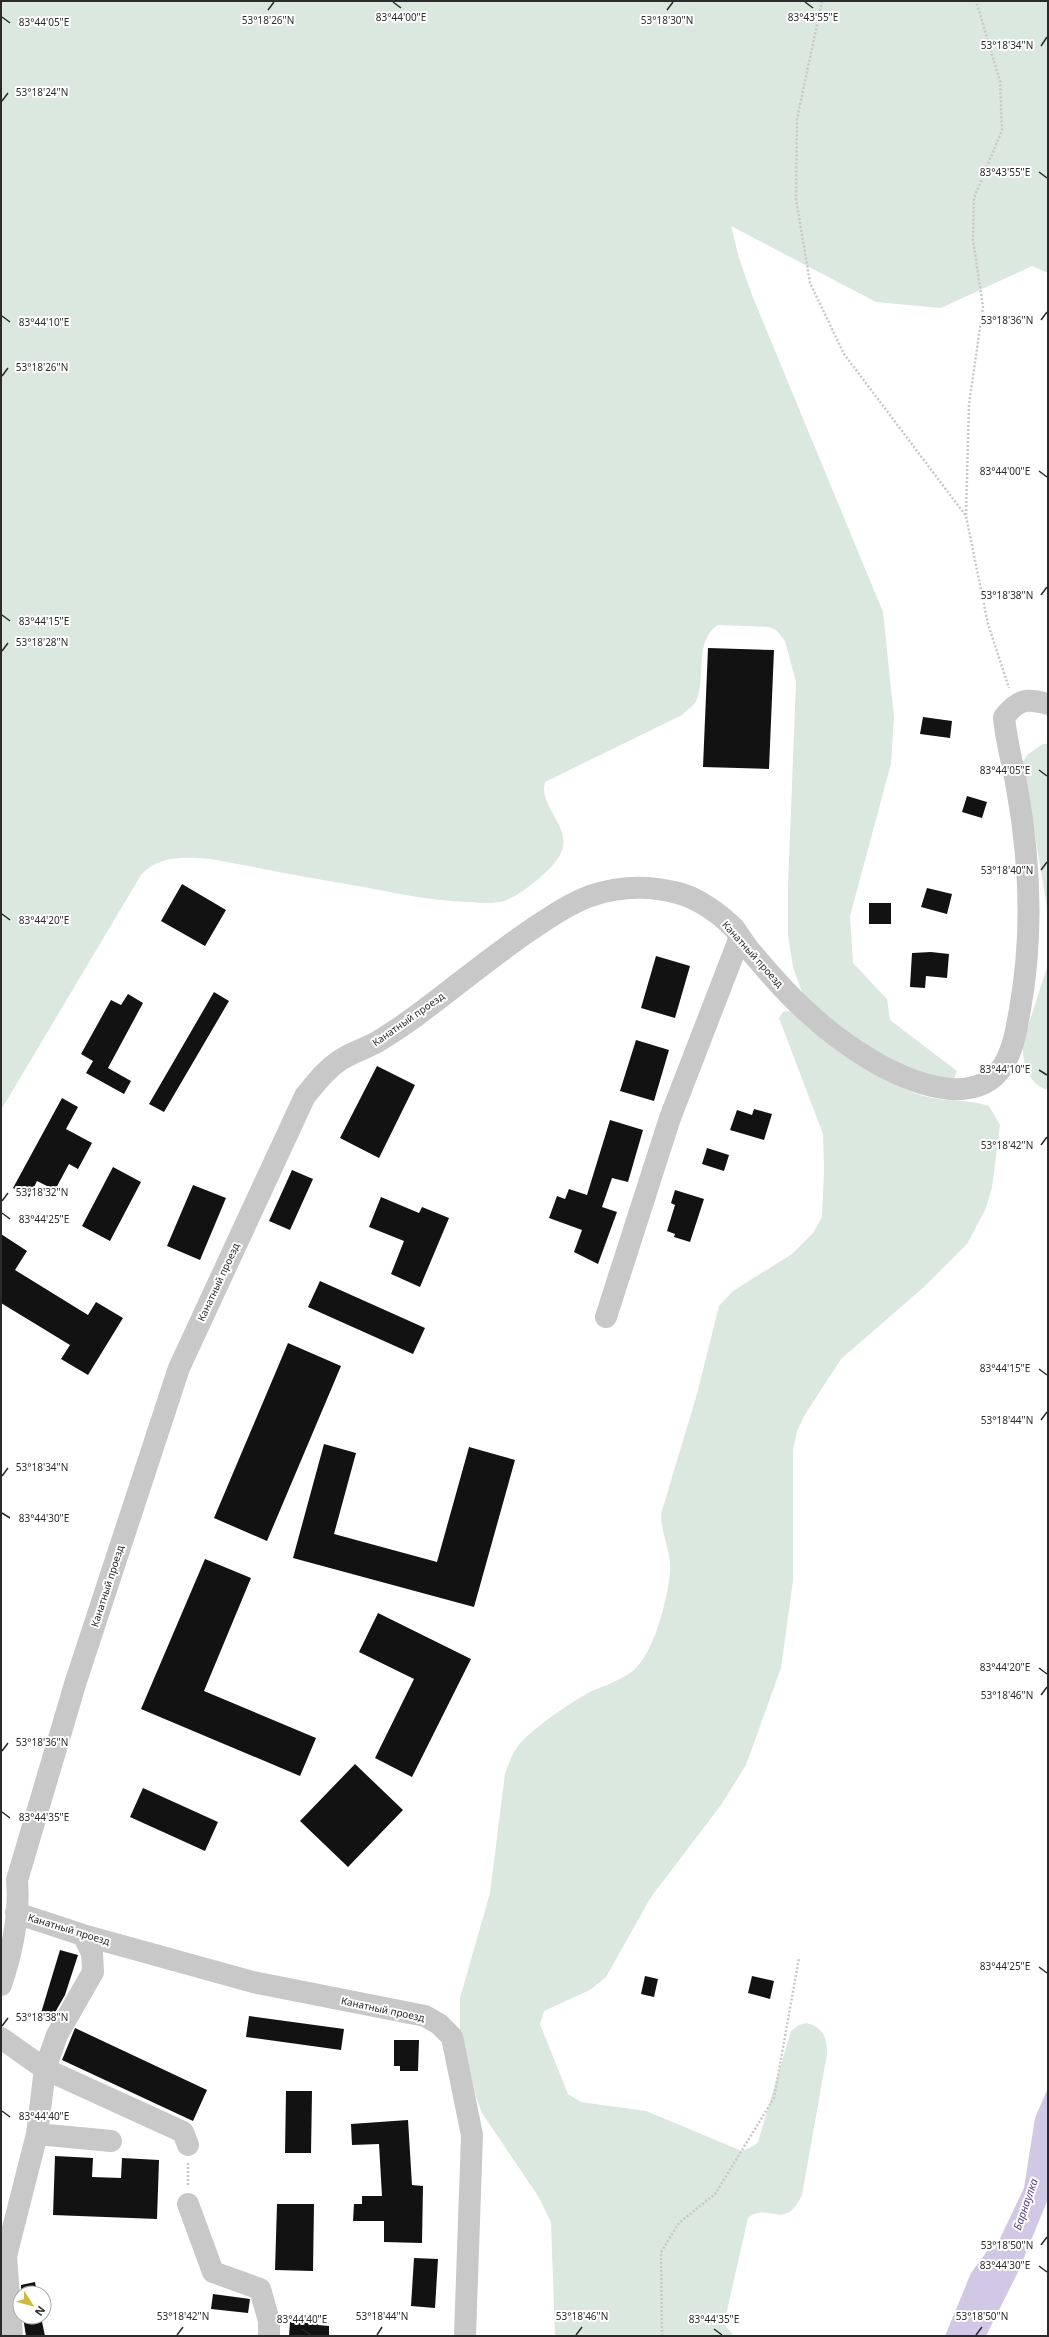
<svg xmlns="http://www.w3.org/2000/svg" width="1049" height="2337" font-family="'Noto Sans',sans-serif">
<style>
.green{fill:#dae8df}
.water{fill:#d1c8e6}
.building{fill:#121212}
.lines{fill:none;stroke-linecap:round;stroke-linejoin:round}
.path{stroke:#c8c8c8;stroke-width:2.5;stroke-dasharray:2 2;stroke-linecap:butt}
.minor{stroke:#c8c8c8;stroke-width:22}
.ticks{fill:none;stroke:#2b2b2b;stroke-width:1.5}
.labels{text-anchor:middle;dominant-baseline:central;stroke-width:4;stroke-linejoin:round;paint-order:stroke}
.street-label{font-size:10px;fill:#2b2b2b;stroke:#fff}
.water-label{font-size:11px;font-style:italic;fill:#574483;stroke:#fff}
.ticks-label{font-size:10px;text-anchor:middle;fill:#2b2b2b;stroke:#fff;stroke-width:4;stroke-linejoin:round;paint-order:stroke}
</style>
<rect width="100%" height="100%" fill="#fff"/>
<path class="green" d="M1 1H1048V273L1032 266 941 308 876 302 731 226 739 258 752 295 883 612 894 717 891 764 850 916 853 963 887 999 890 1020 957 1071 953 1081 931 1078 873 1052 830 1020 803 995 793 967 788 935V887L796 682 785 641 776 630 769 627 718 625C694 640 706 676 697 699 695 705 687 710 682 715L545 782C538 807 573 827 561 853 554 869 520 896 504 901 493 904 482 903 471 902 436 901 403 895 369 888 316 879 264 869 211 859 186 857 159 855 141 875L1 1110Z
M1043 744H1048V914L1023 762 1027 755Z
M1048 964V1090C1028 1085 1021 1060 1023 1042Z
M787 1011 792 1012C827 1037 877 1080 917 1094 942 1103 965 1098 989 1106L1000 1125 992 1187 986 1208 967 1244 924 1287 841 1359 804 1416 797 1431 793 1449V1581L781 1668 746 1765 721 1805 651 1897 606 1977 590 1990 544 2011 540 2024 568 2094 581 2102 646 2111 742 2151 754 2146 758 2142 791 2031 799 2025 806 2023C823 2027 827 2037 827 2054L802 2195C784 2233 768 2201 748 2218L724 2324 734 2336H555L551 2222 538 2196 482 2113 476 2097 460 2031V1998L490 1893 505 1774C509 1764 511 1755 518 1746 529 1731 571 1702 588 1693 604 1685 624 1680 636 1668 655 1649 667 1599 670 1574 672 1554 661 1534 661 1514L697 1394 719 1306 733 1291 792 1254 813 1233 822 1217 824 1170 823 1134 779 1018 783 1012Z"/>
<path class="water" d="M1048 2088V2199L1019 2270 986 2336H945L971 2273 988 2250 995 2249 1024 2188 1035 2118Z"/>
<path class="building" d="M708 648 774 650 769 769 703 767Z
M923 717 952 721 950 738 920 734Z
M967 796 987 802 982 818 962 812Z
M182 884 226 910 205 946 161 921Z
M927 888 952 894 947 914 921 907Z
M869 903H891V924H869Z
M931 952 949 954 947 978 926 976 925 988 910 987 912 953Z
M656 956 690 966 675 1018 641 1008Z
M214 992 229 1001 164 1112 149 1104Z
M128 994 143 1003 108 1068 131 1081 124 1094 86 1073 93 1061 81 1054 111 1000 121 1005Z
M636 1040 669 1050 654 1101 620 1091Z
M377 1066 415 1085 379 1158 340 1138Z
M62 1098 78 1107 66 1129 92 1143 78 1169 69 1164 55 1190 37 1181 29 1197 13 1188Z
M754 1109 772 1114 764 1140 730 1130 737 1110 752 1115Z
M610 1120 643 1130 628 1182 612 1178 602 1207 617 1212 598 1264 574 1252 582 1230 549 1218 557 1196 565 1199 569 1189 587 1195Z
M707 1148 729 1155 724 1171 702 1164Z
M113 1167 141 1182 110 1241 82 1226Z
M292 1170 313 1179 290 1230 269 1221Z
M193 1185 226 1198 200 1260 167 1246Z
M675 1190 704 1199 690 1242 674 1237 675 1234 667 1231 675 1205 671 1203Z
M381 1197 419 1213 422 1207 449 1218 420 1287 391 1274 404 1241 369 1227Z
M1 1234 27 1251 15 1270 88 1315 96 1302 123 1318 88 1375 61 1359 70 1345 1 1303Z
M320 1281 425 1328 413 1354 308 1307Z
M288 1343 341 1366 267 1541 214 1518Z
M324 1444 356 1453 334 1534 437 1562 469 1447 515 1460 474 1607 293 1558Z
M205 1559 251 1578 204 1691 316 1738 300 1776 141 1709Z
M378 1613 471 1659 412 1777 375 1758 414 1679 359 1652Z
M355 1764 403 1810 348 1867 300 1821Z
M143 1788 218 1822 205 1851 130 1817Z
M60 1950 78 1955 65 1995 53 2016 41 2013Z
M645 1976 658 1979 654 1997 641 1994Z
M752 1976 774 1981 770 1999 748 1993Z
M249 2016 344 2029 341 2050 246 2037Z
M75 2028 207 2090 193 2121 62 2060Z
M394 2040H419L418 2071H400V2066H394Z
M286 2091H312L311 2153H285Z
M408 2120 412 2185 423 2186 422 2243 384 2242V2221H353L354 2204H362V2196H382L379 2144 352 2145 351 2124Z
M55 2156 93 2158 92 2177 121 2178 122 2158 159 2160 157 2219 53 2215Z
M277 2204H314L313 2271 275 2270Z
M414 2258 438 2259 435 2308 411 2306Z
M35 2282 37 2293H21V2285Z
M213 2294 250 2299 248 2313 211 2309Z
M23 2317H41L45 2336H26Z
M301 2317 318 2319V2325L329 2326V2336H289L290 2322 300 2323Z"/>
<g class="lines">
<path class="path" d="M822 1 797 119 796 199 810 283 844 354 966 516 988 624 1009 688
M966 515 969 404 983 307 973 240 974 198 1002 130 1000 81 976 1
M188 2163V2186
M662 2336 661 2252 679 2223 715 2194 774 2098 799 1958"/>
<path class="minor" d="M606 1317 670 1118 740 937
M16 1913 83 1935 253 1982 425 2016 439 2024 452 2037 472 2135 465 2336
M1 1985C12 1952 20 1915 17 1880L76 1681 179 1368 305 1096C316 1083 325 1070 339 1061 352 1052 368 1048 382 1039 393 1032 405 1024 416 1016 455 987 492 956 532 929 550 917 569 904 590 896 619 886 648 885 678 893 698 898 720 914 734 928 740 936 745 945 752 953 768 972 786 993 805 1010 841 1044 900 1085 951 1089 1005 1092 1013 1051 1020 1009 1033 937 1030 860 1017 788 1013 764 1006 741 1004 717 1019 699 1026 698 1048 704
M1 2038 45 2069 183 2132 188 2145
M37 2134 111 2141
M188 2204 213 2272 260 2289 269 2321V2336
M12 2336 6 2256 37 2134 45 2069 57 2035 93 1972 92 1953 83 1935"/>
</g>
<path class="ticks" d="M393 2 401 8M805 2 813 8M268 10 274 2M667 10 673 2M2 17 10 23M1041 46 1047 37M2 101 8 93M1039 172 1047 178M2 316 10 322M1041 320 1047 312M2 376 8 368M1039 471 1047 477M1041 595 1047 587M2 615 10 621M2 651 8 643M1039 770 1047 776M1041 870 1047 862M2 914 10 920M1039 1070 1047 1075M1041 1145 1047 1137M2 1201 8 1193M2 1213 10 1219M1039 1369 1047 1375M1041 1420 1047 1412M2 1476 8 1468M2 1513 10 1518M1039 1668 1047 1674M1041 1695 1047 1687M2 1751 8 1743M2 1812 10 1818M1039 1967 1047 1973M2 2026 8 2018M2 2111 10 2117M1041 2245 1047 2237M1039 2266 1047 2272M302 2329 311 2335M714 2329 722 2335M177 2335 183 2327M377 2335 382 2327M576 2335 582 2327M976 2335 982 2327"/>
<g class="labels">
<g class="street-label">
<text transform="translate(753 954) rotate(48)">Канатный проезд</text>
<text transform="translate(408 1019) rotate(-35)">Канатный проезд</text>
<text transform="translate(218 1282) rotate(-65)">Канатный проезд</text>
<text transform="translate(107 1586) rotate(-72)">Канатный проезд</text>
<text transform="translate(69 1929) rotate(17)">Канатный проезд</text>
<text transform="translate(383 2009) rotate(12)">Канатный проезд</text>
</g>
<g class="water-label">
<text transform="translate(1025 2204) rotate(-71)">Барнаулка</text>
</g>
</g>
<g class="ticks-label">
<text x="401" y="21">83°44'00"E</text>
<text x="813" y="21">83°43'55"E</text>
<text x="268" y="24">53°18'26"N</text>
<text x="667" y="24">53°18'30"N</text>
<text x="44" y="26">83°44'05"E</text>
<text x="1007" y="49">53°18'34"N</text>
<text x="42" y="96">53°18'24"N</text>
<text x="1005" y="176">83°43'55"E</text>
<text x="1007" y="324">53°18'36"N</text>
<text x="44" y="326">83°44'10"E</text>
<text x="42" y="371">53°18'26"N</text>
<text x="1005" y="475">83°44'00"E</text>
<text x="1007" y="599">53°18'38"N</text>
<text x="44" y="625">83°44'15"E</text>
<text x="42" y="646">53°18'28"N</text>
<text x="1005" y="774">83°44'05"E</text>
<text x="1007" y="874">53°18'40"N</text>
<text x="44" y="924">83°44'20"E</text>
<text x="1005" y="1073">83°44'10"E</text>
<text x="1007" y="1149">53°18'42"N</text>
<text x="42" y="1196">53°18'32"N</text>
<text x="44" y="1223">83°44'25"E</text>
<text x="1005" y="1372">83°44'15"E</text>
<text x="1007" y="1424">53°18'44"N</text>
<text x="42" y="1471">53°18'34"N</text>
<text x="44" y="1522">83°44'30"E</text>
<text x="1005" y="1671">83°44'20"E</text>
<text x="1007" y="1699">53°18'46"N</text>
<text x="42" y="1746">53°18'36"N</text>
<text x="44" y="1821">83°44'35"E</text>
<text x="1005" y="1970">83°44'25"E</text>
<text x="42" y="2021">53°18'38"N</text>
<text x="44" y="2120">83°44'40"E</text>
<text x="1007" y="2249">53°18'50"N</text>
<text x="1005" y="2269">83°44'30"E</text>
<text x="183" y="2320">53°18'42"N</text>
<text x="382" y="2320">53°18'44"N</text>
<text x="582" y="2320">53°18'46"N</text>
<text x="982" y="2320">53°18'50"N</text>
<text x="302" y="2323">83°44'40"E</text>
<text x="714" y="2323">83°44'35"E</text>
</g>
<rect width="1049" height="2337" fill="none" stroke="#2b2b2b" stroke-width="4"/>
<g transform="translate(32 2305) rotate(126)"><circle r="19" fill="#ffffff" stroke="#aaaaaa"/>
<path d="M0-3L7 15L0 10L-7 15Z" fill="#d0b940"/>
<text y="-6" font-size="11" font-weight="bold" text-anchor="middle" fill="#2b2b2b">N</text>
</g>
</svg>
